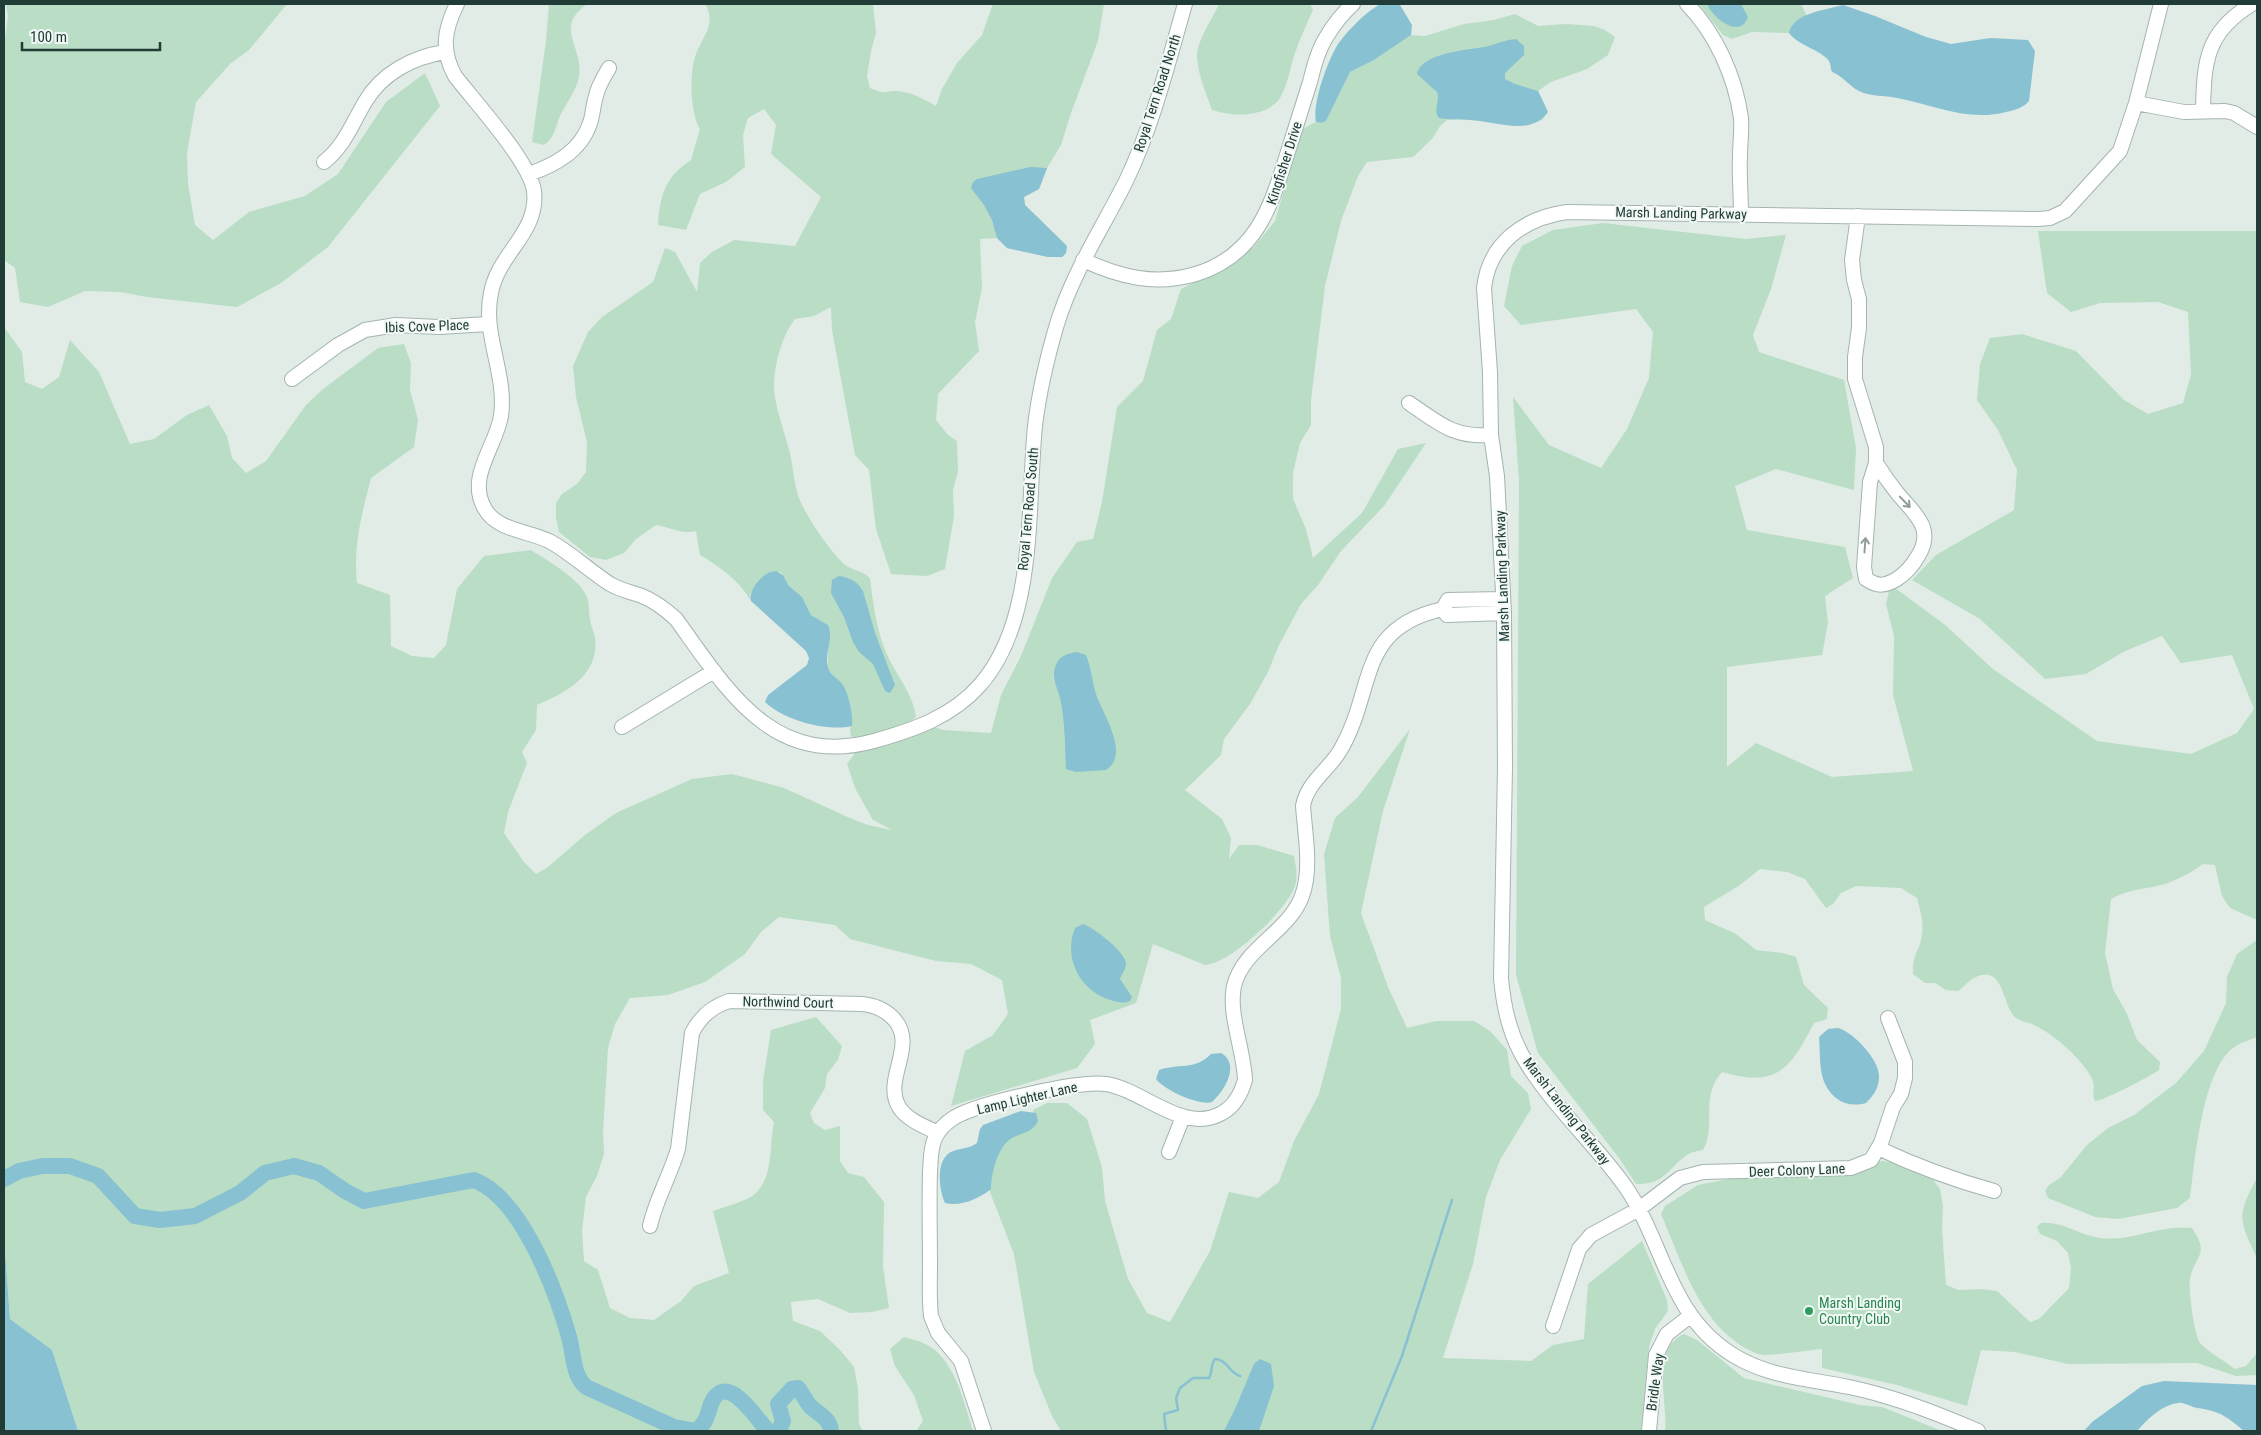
<svg xmlns="http://www.w3.org/2000/svg" width="2261" height="1435" font-family="'Roboto Condensed',sans-serif">
<style>
.green{fill:#b9ddc5}
.water{fill:#88c1d1}
.lines{fill:none;stroke-linecap:round;stroke-linejoin:round}
.stream{stroke:#88c1d1;stroke-width:2.5}
.river{stroke:#88c1d1;stroke-width:16}
.minor-casing{stroke:#a4b4af;stroke-width:16}
.minor{stroke:#fff;stroke-width:14}
.oneway{stroke:#909e9b}
.leisure-dot{fill:#2e9e5b;stroke:#f1f8f5;stroke-width:2}
.labels{text-anchor:middle;dominant-baseline:central;stroke-width:4;stroke-linejoin:round;paint-order:stroke}
.street-label{font-size:14px;fill:#213c37;stroke:#f1f8f5}
.leisure-label{font-size:14px;fill:#27864d;stroke:#f1f8f5;text-anchor:start}
</style>
<rect width="100%" height="100%" fill="#e1ece7"/>
<path class="green" d="M6 4H287L249 50 230 64 196 102 187 153 188 184 195 225 213 240 249 212 305 196 338 174 386 102 425 73 440 106 328 247 281 283 237 307 147 297 120 292 85 291 48 307 20 302 15 268 4 260V47L8 16Z
M549 4H587C553 28 584 47 579 77 576 92 566 103 560 116 555 128 555 137 544 145L532 142 546 41Z
M705 4H873L876 33 871 51 867 76 870 88C888 96 883 90 897 91 911 92 924 99 936 106L942 89 957 63 982 35 993 4H1104L1098 41 1071 113 1061 145 1047 168 1039 189 1024 197 1025 205 1067 246 1066 253 1062 257H1048L1007 248 997 238 980 239 982 288 975 322 979 351 938 394 936 420 948 435 957 441 958 472 953 490 954 516 945 569 927 576 891 574 876 529 869 470 855 455 832 330 831 307 814 316 795 319C782 335 774 366 774 387 774 402 784 431 788 446 793 462 793 479 798 495 803 512 828 548 841 561 851 572 859 568 870 578 873 603 876 627 885 650 894 673 913 692 916 717 904 728 867 742 851 736L850 731 852 718 844 687 833 677 828 668V625L811 615 805 603 789 586 782 573C765 568 757 583 750 595L751 601C739 580 720 567 700 555L696 531C682 535 670 527 656 525L636 539 624 553 606 560 590 557 559 532 556 517V503L562 494 577 484 586 472 587 442 576 397 573 366 588 332 602 317 653 282 665 248 675 252 697 292 700 263 712 252 734 240 795 246 821 197 771 154 776 125 764 109 748 118 743 135 745 167 726 182 700 194 686 230 658 225C660 195 665 177 691 160L700 129C690 114 689 71 696 54 703 36 717 23 705 4Z
M1219 4H1310L1313 10C1307 24 1300 38 1295 53 1290 68 1288 84 1280 98 1266 118 1232 117 1212 110 1206 93 1198 75 1197 57 1197 40 1212 20 1219 4Z
M1699 4H1801L1807 16C1797 19 1791 23 1789 33L1752 32 1732 39 1723 35Z
M1515 14 1538 26 1566 24 1594 26 1605 30 1615 37 1608 55 1587 69 1551 82 1538 91 1548 112 1542 120 1526 126 1471 119 1447 120 1440 126 1432 139 1413 157 1367 162 1358 176 1341 221 1325 286 1311 400V425L1300 443 1293 473V499L1306 529 1313 558 1362 513 1398 449 1426 443 1384 506 1341 551 1318 585 1301 604 1279 645 1268 672 1250 704 1224 739 1221 755 1185 790 1222 819 1231 838 1229 859 1239 845H1257L1294 856C1296 866 1298 877 1295 886 1286 911 1231 963 1205 965L1153 944 1136 1003 1090 1020 1095 1044 1077 1068 951 1106 965 1051 993 1035 1008 1014 1002 980 971 964 936 961 850 939 835 925 779 917 761 932 745 954 705 982 668 995 630 998 615 1024 608 1048 603 1132 604 1154 597 1176 586 1197 582 1231 584 1261 598 1270 610 1308 630 1318 654 1320 681 1301 694 1286 729 1273 713 1211C726 1206 746 1202 756 1193 774 1175 769 1145 774 1122L763 1110V1081L771 1030 816 1017 842 1046 838 1060 827 1074 825 1088 810 1113 814 1123 825 1130 840 1126V1161L848 1173 864 1177 884 1202 883 1267 889 1308 872 1312 850 1313 818 1299 791 1302 793 1321 820 1331 840 1350 854 1367 858 1389 859 1424 863 1431H78L52 1350 10 1319 4 1238V327L22 352 25 382 42 389 59 377 70 340 99 372 130 444 154 439 187 415 209 405 227 436 232 458 246 473 266 461 306 405 323 389 378 348 404 344 411 363 410 390 418 420 414 447 371 478C362 514 353 545 357 583L390 595 391 646 412 656 434 658 446 645 457 589 484 556 531 550C548 561 579 578 587 597 589 603 589 613 590 620 591 626 594 632 595 638 600 675 565 693 537 705L536 730 522 752 527 763 508 812 504 833 524 862 536 874 548 867 585 835 616 813 692 779 732 774 784 788 850 818 868 825 892 830 873 820 855 788 847 764 858 749 933 727 943 730 991 733 1001 695 1021 656 1052 578 1077 542 1093 539 1102 502 1117 407 1143 381 1157 330 1171 319 1181 289 1228 266 1254 247 1275 221 1302 129 1316 122 1322 123 1326 121 1350 72 1374 60 1411 35 1425 36 1464 24 1494 20Z
M1603 223 1746 239 1786 235 1771 289 1753 335 1759 352 1844 380 1856 448 1854 490 1776 469 1735 486 1747 530 1845 547 1853 578 1825 596 1828 623 1822 655 1727 667V767L1756 743 1832 777 1913 771 1893 695 1894 636 1886 604 1889 591 1895 588 1944 624 1993 669 2097 741 2191 754 2237 733 2254 709 2232 655 2181 663 2162 636 2125 651 2086 674 2045 679 1980 619 1912 580 1936 555 2014 510 2017 470 1998 430 1977 400 1980 364 1990 338 2022 334 2076 351 2124 400 2148 414 2183 403 2191 375 2188 312 2158 302 2100 303 2071 312 2047 293 2038 231H2257V920L2230 908 2222 896 2215 865 2203 864C2192 872 2181 878 2168 883 2147 890 2133 887 2111 899L2105 953 2113 989 2127 1014 2137 1040 2160 1062 2159 1070C2151 1076 2103 1101 2095 1101 2091 1093 2096 1086 2092 1079 2083 1060 2054 1034 2034 1025 2029 1022 2021 1022 2016 1018 2002 1008 2005 964 1976 977 1970 979 1964 987 1958 991L1946 990 1935 983H1925L1913 974C1912 955 1920 950 1922 935 1924 922 1920 910 1917 898L1901 888 1856 886 1841 893 1833 904 1826 908 1805 879 1787 872 1760 869 1740 885 1704 907 1705 920 1736 934 1756 950 1783 953 1796 957 1804 985 1828 1008 1827 1019 1814 1023C1790 1069 1778 1088 1722 1072 1699 1098 1717 1126 1703 1150 1698 1151 1691 1152 1687 1155 1668 1168 1665 1185 1636 1184L1619 1158 1538 1053 1516 975 1519 481 1513 397 1549 445 1601 468 1627 429 1649 378 1653 332 1636 309 1521 325 1504 306 1512 266 1522 246 1553 230Z
M1410 729 1383 811 1361 913 1388 987 1407 1028 1436 1021H1474L1490 1031 1507 1050 1511 1076 1528 1093 1531 1109 1500 1160 1486 1197 1473 1264 1443 1358 1531 1361 1553 1345 1584 1339 1588 1284 1642 1241 1667 1300 1668 1311 1655 1329 1649 1347 1641 1431H1061L1052 1416 1034 1372 1014 1254 988 1187 990 1169 1008 1137 1035 1122 1033 1110 1047 1103H1067L1087 1119 1102 1167 1105 1201 1128 1279 1147 1313 1170 1322 1210 1251 1229 1192 1258 1198 1279 1182 1294 1141 1319 1094 1341 1009V978L1330 936 1324 854 1335 818 1358 797Z
M2257 940V1037C2250 1040 2242 1042 2236 1046 2202 1066 2195 1162 2190 1198L2177 1208 2118 1219 2095 1217 2048 1198 2045 1191 2049 1185 2060 1178 2087 1145 2108 1128 2134 1115 2176 1083 2204 1051 2226 1003 2227 977 2237 954Z
M1882 1161 1893 1162 1933 1180 1940 1189 1943 1207 1942 1229 1946 1285 1959 1290 1981 1289 1997 1291 2030 1322 2039 1319 2069 1288 2071 1268 2068 1253 2057 1241 2040 1234 2037 1227 2041 1223C2062 1221 2079 1235 2100 1238 2131 1242 2161 1224 2192 1228 2210 1255 2196 1253 2190 1278 2188 1289 2194 1334 2200 1343 2207 1351 2226 1362 2235 1369L2246 1366 2257 1353V1375L2236 1376 2197 1363 2068 1364 2015 1352 1981 1350 1967 1406 1897 1385 1822 1368V1349C1810 1350 1767 1357 1758 1354 1701 1332 1683 1264 1661 1214L1665 1206 1698 1185 1729 1179 1872 1164Z
M2257 1178V1258C2239 1220 2236 1216 2257 1178Z
M1684 1334 1697 1340 1744 1378 1860 1405 1882 1407 1942 1431H1665C1668 1402 1650 1349 1684 1334Z
M904 1337C910 1339 917 1340 923 1343 954 1355 964 1403 973 1431H916L923 1421 914 1395 895 1366 890 1349Z"/>
<path class="water" d="M1380 4 1400 5 1412 25 1411 35 1374 60 1350 72 1326 121 1322 123 1316 122C1312 103 1328 60 1338 44 1349 29 1364 14 1380 4Z
M1707 4H1741L1748 17C1740 40 1713 18 1707 4Z
M1843 5 1875 16 1926 37 1951 44 1990 38 2028 40 2035 51 2029 101C2023 108 2015 110 2006 112 1967 122 1934 105 1897 98 1884 95 1871 97 1859 91 1849 86 1843 76 1832 72 1830 68 1831 64 1829 61 1820 49 1800 47 1789 33 1792 13 1826 10 1843 5Z
M1516 39 1524 46V55L1505 73V79L1515 84 1538 91 1548 112C1530 137 1496 121 1470 120 1460 119 1450 120 1439 118 1432 109 1441 102 1437 92L1417 74C1421 52 1471 50 1489 46 1498 43 1506 40 1516 39Z
M1030 167 1047 168 1039 189 1024 197 1025 205 1067 246 1066 253 1062 257H1048L1007 248 997 238 992 220 984 205 971 188 973 182 977 179Z
M771 572 776 571 783 575 789 586 802 597 811 615 828 625C834 640 824 652 828 667 830 676 838 678 843 685 849 695 853 714 852 726 827 732 783 720 765 702L768 695 807 665 809 658 806 651 751 601C748 591 761 575 771 572Z
M839 576C850 578 856 580 863 591L875 633 895 685 890 693 885 691 873 664 859 652 853 642 844 617 831 593 832 580Z
M1077 652 1086 655C1091 667 1092 681 1096 694 1102 713 1131 754 1106 770L1076 772 1066 769C1065 746 1065 720 1060 698 1057 687 1050 675 1057 663 1060 656 1069 653 1077 652Z
M1083 924C1093 927 1127 953 1126 964 1126 969 1121 975 1120 979L1132 997 1130 1001C1124 1004 1117 1002 1111 1000 1080 991 1063 958 1075 928Z
M1838 1028C1853 1032 1879 1059 1879 1076 1879 1088 1874 1095 1866 1103 1855 1106 1845 1105 1836 1098 1817 1082 1821 1060 1819 1037L1828 1029Z
M1221 1053C1241 1064 1224 1092 1212 1102 1199 1106 1164 1090 1156 1079L1159 1070C1179 1063 1194 1071 1211 1054Z
M1021 1111 1036 1113 1038 1121C1032 1133 1023 1132 1012 1138 998 1146 991 1173 991 1189 979 1199 960 1207 945 1203 939 1190 935 1160 951 1152 959 1148 969 1149 977 1143L980 1129 983 1125Z
M4 1238 10 1319 52 1350 78 1431H4Z
M1260 1359 1271 1364 1274 1386 1259 1431H1224L1235 1409 1254 1364Z
M2164 1381 2257 1385V1431H2244C2226 1416 2220 1411 2197 1408 2191 1407 2184 1402 2178 1403 2161 1405 2147 1420 2137 1431H2084L2092 1422 2142 1386Z"/>
<g class="lines">
<path class="stream" d="M1166 1431 1164 1414 1178 1410 1176 1398 1180 1388 1193 1378H1209C1213 1372 1210 1365 1215 1359 1228 1360 1229 1373 1240 1376
M1371 1431 1402 1356 1452 1200"/>
<path class="river" d="M4 1179 19 1171 42 1166H70L98 1176 135 1216 160 1220 195 1216 240 1193 265 1173 294 1166 319 1173 345 1191 364 1201 474 1180C522 1198 556 1291 569 1337 574 1354 572 1374 586 1387L674 1427 696 1431C706 1424 707 1416 711 1404 726 1368 757 1420 768 1431
M776 1431 779 1430 783 1421 778 1404 792 1389 798 1388C803 1394 805 1400 810 1406 818 1414 830 1418 831 1431"/>
<g class="minor-casing">
<path id="minor" d="M457 4C444 30 441 50 455 76 475 102 530 162 534 191 539 233 498 253 491 293 482 335 507 373 501 416 496 447 466 477 485 509 497 531 531 531 551 542 572 554 590 571 610 584 620 590 631 592 642 596 655 601 665 609 676 619 726 688 772 769 874 741 913 730 952 717 980 685 1037 620 1027 507 1035 426 1039 392 1047 358 1057 324 1073 272 1102 229 1126 181 1153 125 1168 63 1185 4
M1687 4C1716 34 1735 76 1741 118 1742 131 1740 143 1740 156 1739 176 1741 195 1741 214
M2136 103 2184 112 2225 111 2234 113 2257 127
M2203 111C2204 61 2206 32 2252 4
M324 162C345 145 352 124 365 102 382 73 413 57 445 52
M529 174C555 165 581 151 590 123 593 115 593 105 596 96 598 86 604 77 609 68
M1858 216 1852 260 1854 280 1859 299V328L1855 357V379L1876 447V463L1870 482 1864 567 1866 579C1878 587 1885 586 1897 579 1906 573 1913 565 1918 556 1935 529 1915 514 1898 494 1890 484 1883 474 1876 463
M1083 260C1120 277 1155 286 1196 274 1254 256 1270 210 1286 158 1294 133 1302 107 1310 82 1314 66 1318 50 1327 36 1334 24 1343 13 1353 4
M292 379 338 345 365 330 396 325 439 327 488 324
M1409 403C1439 423 1453 438 1491 435
M1443 609 1447 615 1504 613
M622 727 714 671
M1878 1148C1916 1166 1954 1180 1994 1191
M1169 1152 1183 1117
M650 1226C656 1199 670 1176 678 1149L692 1033C700 1017 711 1007 729 1001L862 1004C874 1005 884 1009 893 1018 919 1045 882 1078 899 1107 907 1120 924 1126 938 1133
M1553 1326 1579 1249 1591 1235 1639 1209 1680 1178 1703 1172 1851 1168 1871 1160 1881 1143 1893 1107 1901 1094 1905 1078V1062L1888 1018
M984 1431 961 1361 938 1333 931 1316C929 1299 930 1283 930 1266 930 1235 929 1204 930 1172 931 1161 930 1149 935 1138 939 1129 947 1122 955 1117 980 1103 1079 1080 1106 1084 1144 1090 1184 1135 1222 1113 1235 1106 1241 1094 1245 1080 1244 1050 1228 1014 1234 986 1243 948 1289 932 1302 896 1312 869 1305 834 1303 806 1307 782 1330 769 1341 749 1376 688 1356 628 1443 609L1448 600 1503 599
M1649 1431 1656 1355 1667 1334 1690 1316
M1978 1431C1937 1413 1893 1396 1849 1387 1810 1379 1768 1377 1733 1355 1668 1315 1665 1244 1625 1186 1595 1144 1552 1105 1526 1062 1510 1036 1504 1009 1501 979L1505 767 1504 613 1497 476 1491 435 1490 372 1484 288C1489 243 1524 218 1567 212L2038 219 2050 218 2065 211 2120 151 2136 103 2161 4"/>
</g>
<use href="#minor" class="minor"/>
</g>
<defs><path id="oneway-shaft" d="M-6 0H5M1.5-3L5.5 0L1.5 3" fill="none" stroke-width="1.6" stroke-linecap="round" stroke-linejoin="round" transform="scale(1.25)"/></defs>
<g class="oneway">
<use href="#oneway-shaft" transform="translate(1905 502) rotate(46)"/>
<use href="#oneway-shaft" transform="translate(1865 545) rotate(-86)"/>
</g>
<circle class="leisure-dot" cx="1809" cy="1311" r="5"/>
<g class="labels">
<g class="street-label">
<text transform="translate(1157 93) rotate(-72)">Royal Tern Road North</text>
<text transform="translate(1284 163) rotate(-72)">Kingfisher Drive</text>
<text transform="translate(1681 213) rotate(1)">Marsh Landing Parkway</text>
<text transform="translate(427 326) rotate(-2)">Ibis Cove Place</text>
<text transform="translate(1028 509) rotate(-85)">Royal Tern Road South</text>
<text transform="translate(1502 576) rotate(-92)">Marsh Landing Parkway</text>
<text transform="translate(788 1002) rotate(1)">Northwind Court</text>
<text transform="translate(1027 1098) rotate(-13)">Lamp Lighter Lane</text>
<text transform="translate(1567 1111) rotate(52)">Marsh Landing Parkway</text>
<text transform="translate(1797 1170) rotate(-2)">Deer Colony Lane</text>
<text transform="translate(1655 1382) rotate(-82)">Bridle Way</text>
</g>
<g class="leisure-label">
<text x="1819" y="1303">Marsh Landing<tspan x="1819" dy="16">Country Club</tspan></text>
</g>
</g>
<rect width="2261" height="1435" fill="none" stroke="#213c37" stroke-width="10"/>
<path d="M22 42v8h138v-8" fill="none" stroke="#213c37" stroke-width="2.5"/>
<text x="30" y="42" font-size="15" fill="#213c37" stroke="#f1f8f5" stroke-width="4" paint-order="stroke">100 m</text>
</svg>
